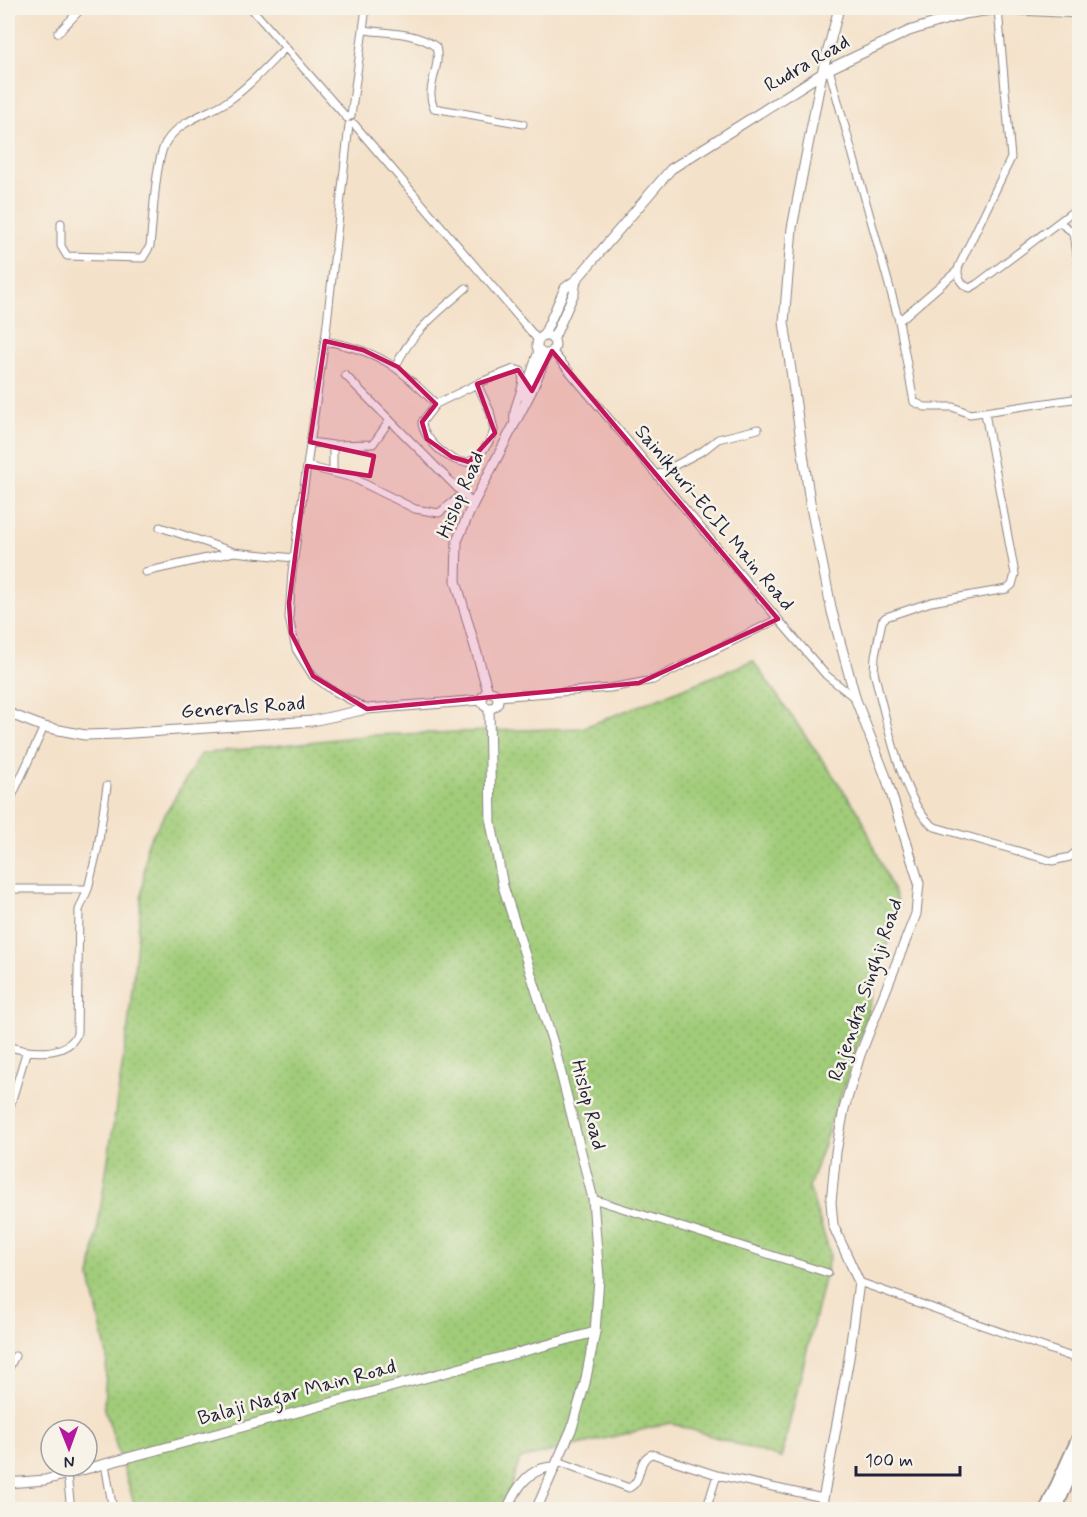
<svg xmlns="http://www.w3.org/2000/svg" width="1087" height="1517" font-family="Mynerve,sans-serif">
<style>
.grass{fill:url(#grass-dots);stroke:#62775a;stroke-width:1.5}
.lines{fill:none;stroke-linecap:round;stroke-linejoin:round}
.street-casing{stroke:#8b8282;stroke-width:9}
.secondary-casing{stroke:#8b8282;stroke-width:11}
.primary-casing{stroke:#8b8282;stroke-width:13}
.street{stroke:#fff;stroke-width:7}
.secondary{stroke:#fff;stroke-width:9}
.primary{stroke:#fff;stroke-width:10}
.marked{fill:#c2185b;fill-opacity:0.2;stroke:#c2185b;stroke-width:4.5;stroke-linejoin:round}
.labels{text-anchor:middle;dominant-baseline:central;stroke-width:5;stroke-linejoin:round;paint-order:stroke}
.street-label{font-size:20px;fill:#22223b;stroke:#f7f3e8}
</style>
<defs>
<pattern id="grass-dots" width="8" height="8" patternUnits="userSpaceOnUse" patternTransform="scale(1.5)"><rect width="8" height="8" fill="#a1cc79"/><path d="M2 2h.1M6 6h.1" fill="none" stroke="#8aaf6a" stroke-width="1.8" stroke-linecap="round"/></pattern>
</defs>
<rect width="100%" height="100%" fill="#f7f3e8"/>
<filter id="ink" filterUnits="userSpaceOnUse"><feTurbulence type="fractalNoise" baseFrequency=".0167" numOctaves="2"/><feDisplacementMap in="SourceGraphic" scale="12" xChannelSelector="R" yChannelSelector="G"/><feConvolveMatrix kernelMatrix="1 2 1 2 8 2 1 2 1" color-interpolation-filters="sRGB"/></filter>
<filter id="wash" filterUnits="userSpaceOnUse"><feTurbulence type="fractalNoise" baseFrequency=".008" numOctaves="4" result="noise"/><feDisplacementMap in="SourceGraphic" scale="24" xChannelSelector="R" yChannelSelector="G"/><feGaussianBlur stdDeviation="1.35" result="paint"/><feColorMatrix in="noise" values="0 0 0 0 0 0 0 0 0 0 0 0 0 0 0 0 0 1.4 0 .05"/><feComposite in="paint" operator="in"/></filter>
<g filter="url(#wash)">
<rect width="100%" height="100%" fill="#f4e1c9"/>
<path class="grass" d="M753 661 860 814 899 905 855 1054 809 1187 830 1254 781 1458 670 1423 520 1459 503 1509H136L104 1406 107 1355 90 1278 128 1028 147 844 201 754 372 735 582 728Z"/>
</g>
<g filter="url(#ink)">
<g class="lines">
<g class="street-casing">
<path id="street" d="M251 8 347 118
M998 9 1011 158 959 266C956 275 960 285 970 288L977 284 1080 206
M364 30C386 33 418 32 436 47 442 68 424 88 434 108L523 124
M58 33 82 8
M829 69 899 321 914 402 925 407H953L970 414 1080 398
M351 116 366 8
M354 124 538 340
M349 125 326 332 292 572 289 618 296 649 313 676 332 690 367 709
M1059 222 1074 233 1080 276
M61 223V246L67 256 143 258 150 246C153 222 155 160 166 142 180 120 208 114 228 101 249 87 267 66 285 48
M1074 233 1080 218
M899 321 957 271
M325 341C379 351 398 366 436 404
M552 351 778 619 826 675 856 699
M396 366C411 332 439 312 466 288
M345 375 473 504
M477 384 490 411 494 430C492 440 478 460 468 462 451 465 422 438 422 422L436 404 477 384 481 382 514 369 521 371C528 386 511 404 514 422
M985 413 1015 574 1012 585 1007 589 931 602 886 617 882 621 875 656 874 672C884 710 903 808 935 827L1052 861 1070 857 1080 848
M310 442 333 445 373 444 390 420
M307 466 353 478 415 509 439 513 463 494
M333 471V445
M657 475 704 450 718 439 758 429
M160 527 231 551
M145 572 234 552 294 558
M498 697 610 688 653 680 778 619
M8 805 44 727
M8 889H88
M8 1046C27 1053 66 1058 77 1034L79 910 88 889 98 847 107 786
M8 1113 26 1053
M593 1199 828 1273
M859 1282 1080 1360
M8 1370 15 1356
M558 1461 629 1488C644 1481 636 1459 652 1454L717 1475 823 1498
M105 1464 113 1510
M67 1474 71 1510
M1056 1502 1070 1510
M706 1510 717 1475"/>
</g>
<g class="secondary-casing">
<path id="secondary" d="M537 345a9 9 0 1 1 18 0a9 9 0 1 1-18 0Z
M543 337 565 288 576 280 671 169 829 69 909 31 964 14 998 9 1080 13
M553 340 574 293 576 280
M524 396 539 351
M482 700a8 8 0 1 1 16 0a8 8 0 1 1-16 0Z
M488 692 456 581 457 541 473 504 531 392 547 354
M489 708 491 823 503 886 554 1046 593 1199 599 1278 595 1332 585 1383 572 1428 536 1510
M8 713 44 727 85 735 118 734 312 721 367 709 482 700
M8 1483 45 1480 595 1332
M507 1510C516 1488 529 1467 554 1467
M821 1510 849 1358 859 1282 833 1225 831 1202 836 1152 844 1109 860 1055 916 914 919 883 887 780 856 700 832 612 810 502 784 322 792 228 822 73 839 8"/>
</g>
<g class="primary-casing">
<path id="primary" d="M1045 1510 1080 1432
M1056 1510 1080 1456"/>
</g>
<use href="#street" class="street"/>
<use href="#secondary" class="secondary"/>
<use href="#primary" class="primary"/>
</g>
</g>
<path class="marked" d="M325 341 363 350 398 367 436 404 422 422 427 439 452 457 469 462 495 433 477 384 518 370 532 391 552 351 778 619 639 683 367 709 313 676 291 633 289 603 307 466 370 476 374 456 310 442Z"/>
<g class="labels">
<g class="street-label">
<text transform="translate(807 64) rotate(-30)">Rudra Road</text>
<text transform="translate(461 495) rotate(-67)">Hislop Road</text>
<text transform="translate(714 518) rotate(50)">Sainikpuri-ECIL Main Road</text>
<text transform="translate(243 708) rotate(-4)">Generals Road</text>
<text transform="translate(866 990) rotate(-71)">Rajendra Singhji Road</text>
<text transform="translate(588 1105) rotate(76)">Hislop Road</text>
<text transform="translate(297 1393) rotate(-15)">Balaji Nagar Main Road</text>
</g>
</g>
<rect width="1087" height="1517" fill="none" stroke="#f7f3e8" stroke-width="30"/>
<g transform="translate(69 1448) rotate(179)"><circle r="28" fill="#f7f3e8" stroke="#a29fa3" stroke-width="1.5"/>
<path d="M0-4.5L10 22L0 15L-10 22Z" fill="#b5179e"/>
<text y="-9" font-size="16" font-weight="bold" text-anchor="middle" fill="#22223b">N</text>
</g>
<path d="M856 1466v9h104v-9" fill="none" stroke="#22223b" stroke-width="3"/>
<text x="865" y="1466" font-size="18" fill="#22223b" stroke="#f7f3e8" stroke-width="4.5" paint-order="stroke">100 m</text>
</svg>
